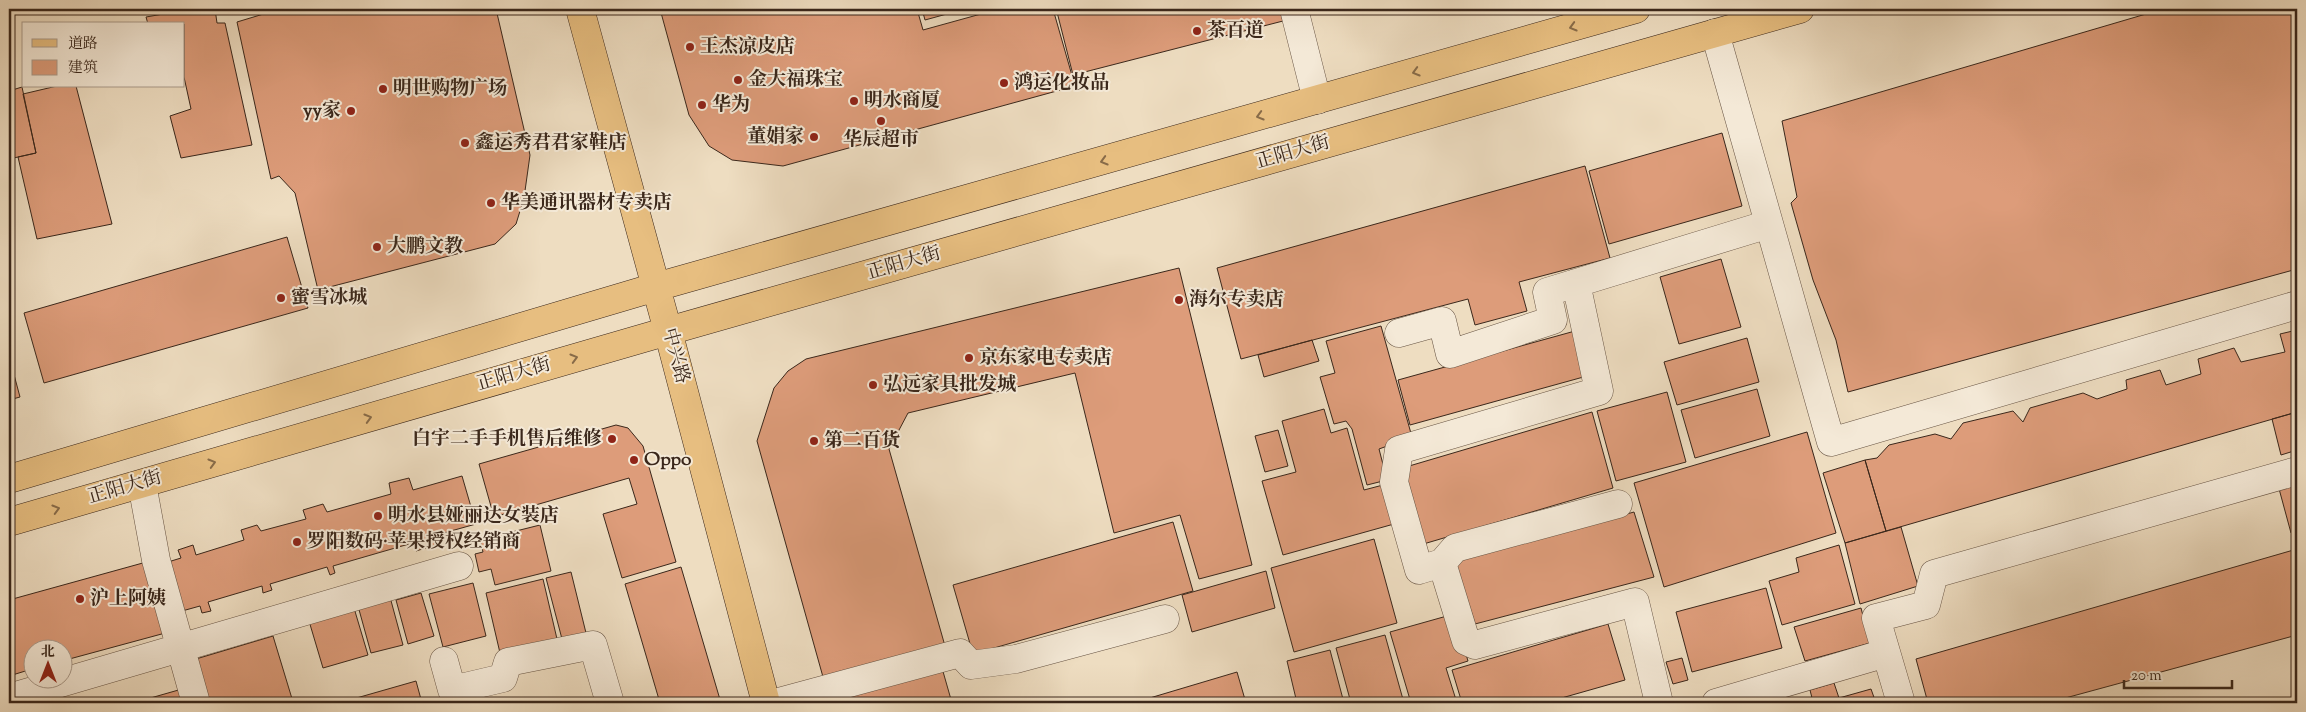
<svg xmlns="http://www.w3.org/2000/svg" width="2306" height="712" font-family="'Sorts Mill Goudy','Noto Serif SC',serif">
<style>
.building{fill:#dd9c7a;stroke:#3a271b}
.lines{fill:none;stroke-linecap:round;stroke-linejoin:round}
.minor-casing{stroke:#675444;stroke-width:29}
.major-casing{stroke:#3a271b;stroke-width:29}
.minor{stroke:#f4e9d7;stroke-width:28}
.major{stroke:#e7be80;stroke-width:28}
.oneway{stroke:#886b48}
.poi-dot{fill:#8f2418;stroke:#f4e9d7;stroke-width:2}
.labels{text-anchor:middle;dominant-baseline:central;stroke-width:4;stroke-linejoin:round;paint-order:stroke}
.poi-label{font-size:19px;font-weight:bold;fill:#3a271b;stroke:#f4e9d7;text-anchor:start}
.street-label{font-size:19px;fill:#3a271b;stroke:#f4e9d7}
</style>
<rect width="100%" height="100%" fill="#eeddc1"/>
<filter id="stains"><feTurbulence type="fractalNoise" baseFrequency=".004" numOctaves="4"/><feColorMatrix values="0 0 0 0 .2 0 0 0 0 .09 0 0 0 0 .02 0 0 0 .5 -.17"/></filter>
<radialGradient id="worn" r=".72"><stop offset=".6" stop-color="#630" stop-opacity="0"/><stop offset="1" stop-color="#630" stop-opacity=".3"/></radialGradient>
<path class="building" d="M192 9H215L217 23H225L252 145 181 158 170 116 191 109 184 77V24H148L146 17Z
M280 9H496L530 155 524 198 516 224 495 244 318 290 295 193 279 176 271 179 237 22Z
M660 9H917L923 30 999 9H1017L1018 13 1033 9H1053L1075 86 783 166 732 160 709 146 689 115Z
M922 9H965L925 20Z
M1069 9H1280L1283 21 1073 75 1057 12Z
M2163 9H2291L2297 29V269L1848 392 1836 340 1813 280 1791 203 1797 197 1782 121Z
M57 86H76L112 224 37 239 18 157 36 153 23 94Z
M22 87 36 153 9 159V91Z
M1722 133 1742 206 1609 244 1589 171Z
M1585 166 1610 258 1519 282 1527 311 1475 325 1468 299 1241 359 1217 268Z
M287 237 308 308 44 383 24 313Z
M1721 259 1741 327 1679 344 1660 277Z
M1179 268 1252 565 1199 579 1180 515 1114 533 1075 373 908 413 889 449 945 646 823 677 757 441 774 388 788 371 806 359Z
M1381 326 1412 437 1379 449 1387 480 1367 485 1352 429 1346 421 1334 424 1320 377 1335 373 1326 341Z
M2297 330V412L1886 531 1865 460 1877 458 1889 445 1935 434 1951 439 1963 423 2013 411 2023 422 2030 408 2083 393 2097 399 2127 389 2126 380 2160 370 2166 385 2201 374 2198 359 2234 348 2241 362 2285 352 2280 334Z
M1575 331 1587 376 1410 425 1398 380Z
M1747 338 1759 382 1677 405 1664 362Z
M1312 340 1319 361 1264 377 1258 355Z
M9 356 20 397 9 400Z
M1757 389 1770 436 1695 458 1681 410Z
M1667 392 1686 462 1616 481 1597 411Z
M1324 409 1331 433 1347 428 1364 490 1383 485 1394 524 1283 555 1262 481 1296 472 1282 421Z
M1592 412 1613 488 1420 545 1399 469Z
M2297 412V450L2281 455 2272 419Z
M616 425 628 428 643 446 676 562 622 578 603 514 637 504 629 478 494 517 479 464Z
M1278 430 1288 466 1265 472 1255 436Z
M1807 432 1836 533 1664 587 1634 483Z
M1865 460 1886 531 1845 543 1823 473Z
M462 476 476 524 440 534 442 543 416 551 409 544 333 566 335 573 330 575 327 567 270 584 272 590 263 593 262 586 208 602 211 611 202 613 200 606 182 611 168 562 181 558 178 550 193 545 196 555 244 540 241 530 257 525 261 531 306 519 303 510 323 504 327 512 391 494 389 483 409 478 413 490Z
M2297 480V531L2291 533 2278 485Z
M1634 512 1654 577 1475 624 1455 561Z
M1173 522 1193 591 973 654 953 585Z
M540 525 551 571 495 585 491 569 479 572 475 554 483 552 480 540Z
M1901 527 1918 586 1860 604 1845 543Z
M1374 539 1397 623 1294 652 1271 568Z
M1839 545 1855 604 1782 625 1769 581 1799 572 1796 558Z
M2297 549V635L2047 703H1928L1916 659Z
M150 561 169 632 62 661V650H32V669L9 676V600Z
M681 567 721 703H660L625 584Z
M1266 571 1275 608 1192 632 1182 595Z
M571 572 586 633 562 639 546 578Z
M543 579 557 639 500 653 486 593Z
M473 583 486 636 443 647 429 594Z
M1766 588 1782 648 1692 672 1676 612Z
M421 593 434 636 408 644 396 600Z
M390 597 403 645 371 653 358 606Z
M354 608 368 655 323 668 309 621Z
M1861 608 1870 643 1805 661 1794 627Z
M1454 614 1468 661 1446 668 1457 703H1411L1390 632Z
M1608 624 1625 680 1544 703H1462L1452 670Z
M1385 635 1404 703H1351L1336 648Z
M273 636 293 702 209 703 196 659Z
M1330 650 1344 703H1297L1287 661Z
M1682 658 1688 680 1673 684 1666 662Z
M942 668 952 703H850L847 693Z
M1237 672 1246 703H1133Z
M416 681 422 703H339Z
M1834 683 1839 698 1871 689 1876 703H1795L1812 698 1810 690Z
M182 689 186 703H133Z"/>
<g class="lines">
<g class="minor-casing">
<path id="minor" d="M1294 9 1317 100
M1715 33 1831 442 2297 305
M1576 283 1599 391 1399 450 1394 482 1419 570 1442 563 1466 641 1475 645 1635 602 1659 703
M1399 333 1442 321 1450 354 1553 320 1547 292 1769 224
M142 484 156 560 196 703
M1442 563 1455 548 1618 504
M444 661 452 690 503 678 508 662 593 645 610 703
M9 698 459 566
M775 703 960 653 971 665 1016 659 1165 619
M1716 703 1886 653
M1901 703 1876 618 1926 605 1934 574 2297 471"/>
</g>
<g class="major-casing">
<path id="major" d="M580 9 668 331 766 703
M9 479 656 287 1636 9
M9 522 668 331 1800 9"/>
</g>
<use href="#minor" class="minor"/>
<use href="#major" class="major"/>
</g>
<defs><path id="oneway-chevron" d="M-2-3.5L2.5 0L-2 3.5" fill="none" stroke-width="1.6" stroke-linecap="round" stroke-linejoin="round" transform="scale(1.25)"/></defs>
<g class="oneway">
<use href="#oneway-chevron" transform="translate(1573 27) rotate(164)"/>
<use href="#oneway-chevron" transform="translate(1416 72) rotate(164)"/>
<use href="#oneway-chevron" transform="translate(1260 116) rotate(164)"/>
<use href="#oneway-chevron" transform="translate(1104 161) rotate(164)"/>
<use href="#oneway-chevron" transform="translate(574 358) rotate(-16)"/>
<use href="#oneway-chevron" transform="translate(368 418) rotate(-16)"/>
<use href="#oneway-chevron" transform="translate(212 463) rotate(-16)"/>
<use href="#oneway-chevron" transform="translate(56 509) rotate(-16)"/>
</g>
<g class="poi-dot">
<circle cx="1197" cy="31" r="5"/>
<circle cx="690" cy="47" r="5"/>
<circle cx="738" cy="80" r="5"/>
<circle cx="1004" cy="83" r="5"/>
<circle cx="383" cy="89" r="5"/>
<circle cx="854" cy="101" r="5"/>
<circle cx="702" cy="105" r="5"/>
<circle cx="351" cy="111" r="5"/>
<circle cx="881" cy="121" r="5"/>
<circle cx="814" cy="137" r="5"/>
<circle cx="465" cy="143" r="5"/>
<circle cx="491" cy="203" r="5"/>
<circle cx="377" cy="247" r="5"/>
<circle cx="281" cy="298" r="5"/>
<circle cx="1179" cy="300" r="5"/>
<circle cx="969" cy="358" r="5"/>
<circle cx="873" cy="385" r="5"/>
<circle cx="612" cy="439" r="5"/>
<circle cx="814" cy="441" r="5"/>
<circle cx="634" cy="460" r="5"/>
<circle cx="378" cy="516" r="5"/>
<circle cx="297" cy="542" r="5"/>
<circle cx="80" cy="599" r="5"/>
</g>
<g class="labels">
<g class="poi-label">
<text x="1207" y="31">茶百道</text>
<text x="700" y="47">王杰凉皮店</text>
<text x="748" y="80">金大福珠宝</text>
<text x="1014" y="83">鸿运化妆品</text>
<text x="393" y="89">明世购物广场</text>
<text x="864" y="101">明水商厦</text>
<text x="712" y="105">华为</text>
<text x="341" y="111" text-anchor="end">yy家</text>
<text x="804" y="137" text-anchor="end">董娟家</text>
<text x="881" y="140" text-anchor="middle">华辰超市</text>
<text x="475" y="143">鑫运秀君君家鞋店</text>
<text x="501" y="203">华美通讯器材专卖店</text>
<text x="387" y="247">大鹏文教</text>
<text x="291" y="298">蜜雪冰城</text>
<text x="1189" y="300">海尔专卖店</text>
<text x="979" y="358">京东家电专卖店</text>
<text x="883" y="385">弘远家具批发城</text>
<text x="602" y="439" text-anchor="end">白宇二手手机售后维修</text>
<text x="824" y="441">第二百货</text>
<text x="644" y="460">Oppo</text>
<text x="388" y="516">明水县娅丽达女装店</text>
<text x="307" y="542">罗阳数码·苹果授权经销商</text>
<text x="90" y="599">沪上阿姨</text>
</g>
<g class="street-label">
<text transform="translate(1293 153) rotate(-16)">正阳大街</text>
<text transform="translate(904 264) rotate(-16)">正阳大街</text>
<text transform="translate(675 356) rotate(75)">中兴路</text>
<text transform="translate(514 375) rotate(-16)">正阳大街</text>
<text transform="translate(125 488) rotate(-16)">正阳大街</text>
</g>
</g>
<rect width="2306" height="712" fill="none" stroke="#eeddc1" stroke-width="30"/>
<rect x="10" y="10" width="2286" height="692" fill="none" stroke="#3a271b" stroke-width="2.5"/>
<rect x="15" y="15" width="2276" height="682" fill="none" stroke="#3a271b"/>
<rect x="22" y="22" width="162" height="65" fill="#f4e9d7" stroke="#aa9b8c"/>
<rect x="32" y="39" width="25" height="8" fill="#e7be80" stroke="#aa9b8c"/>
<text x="68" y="48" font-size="15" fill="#3a271b">道路</text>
<rect x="32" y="60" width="25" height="15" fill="#dd9c7a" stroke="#aa9b8c"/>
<text x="68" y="72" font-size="15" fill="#3a271b">建筑</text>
<g transform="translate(48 664)"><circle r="24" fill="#f4e9d7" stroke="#aa9b8c"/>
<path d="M0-4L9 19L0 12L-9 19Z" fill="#8f2418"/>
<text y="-8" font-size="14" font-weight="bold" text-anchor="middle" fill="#3a271b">北</text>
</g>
<path d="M2124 680v8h108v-8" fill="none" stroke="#3a271b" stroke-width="2.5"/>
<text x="2131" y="680" font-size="15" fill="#3a271b" stroke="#f4e9d7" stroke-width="4" paint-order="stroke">20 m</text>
<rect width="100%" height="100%" filter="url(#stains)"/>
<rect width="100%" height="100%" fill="url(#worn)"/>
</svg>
